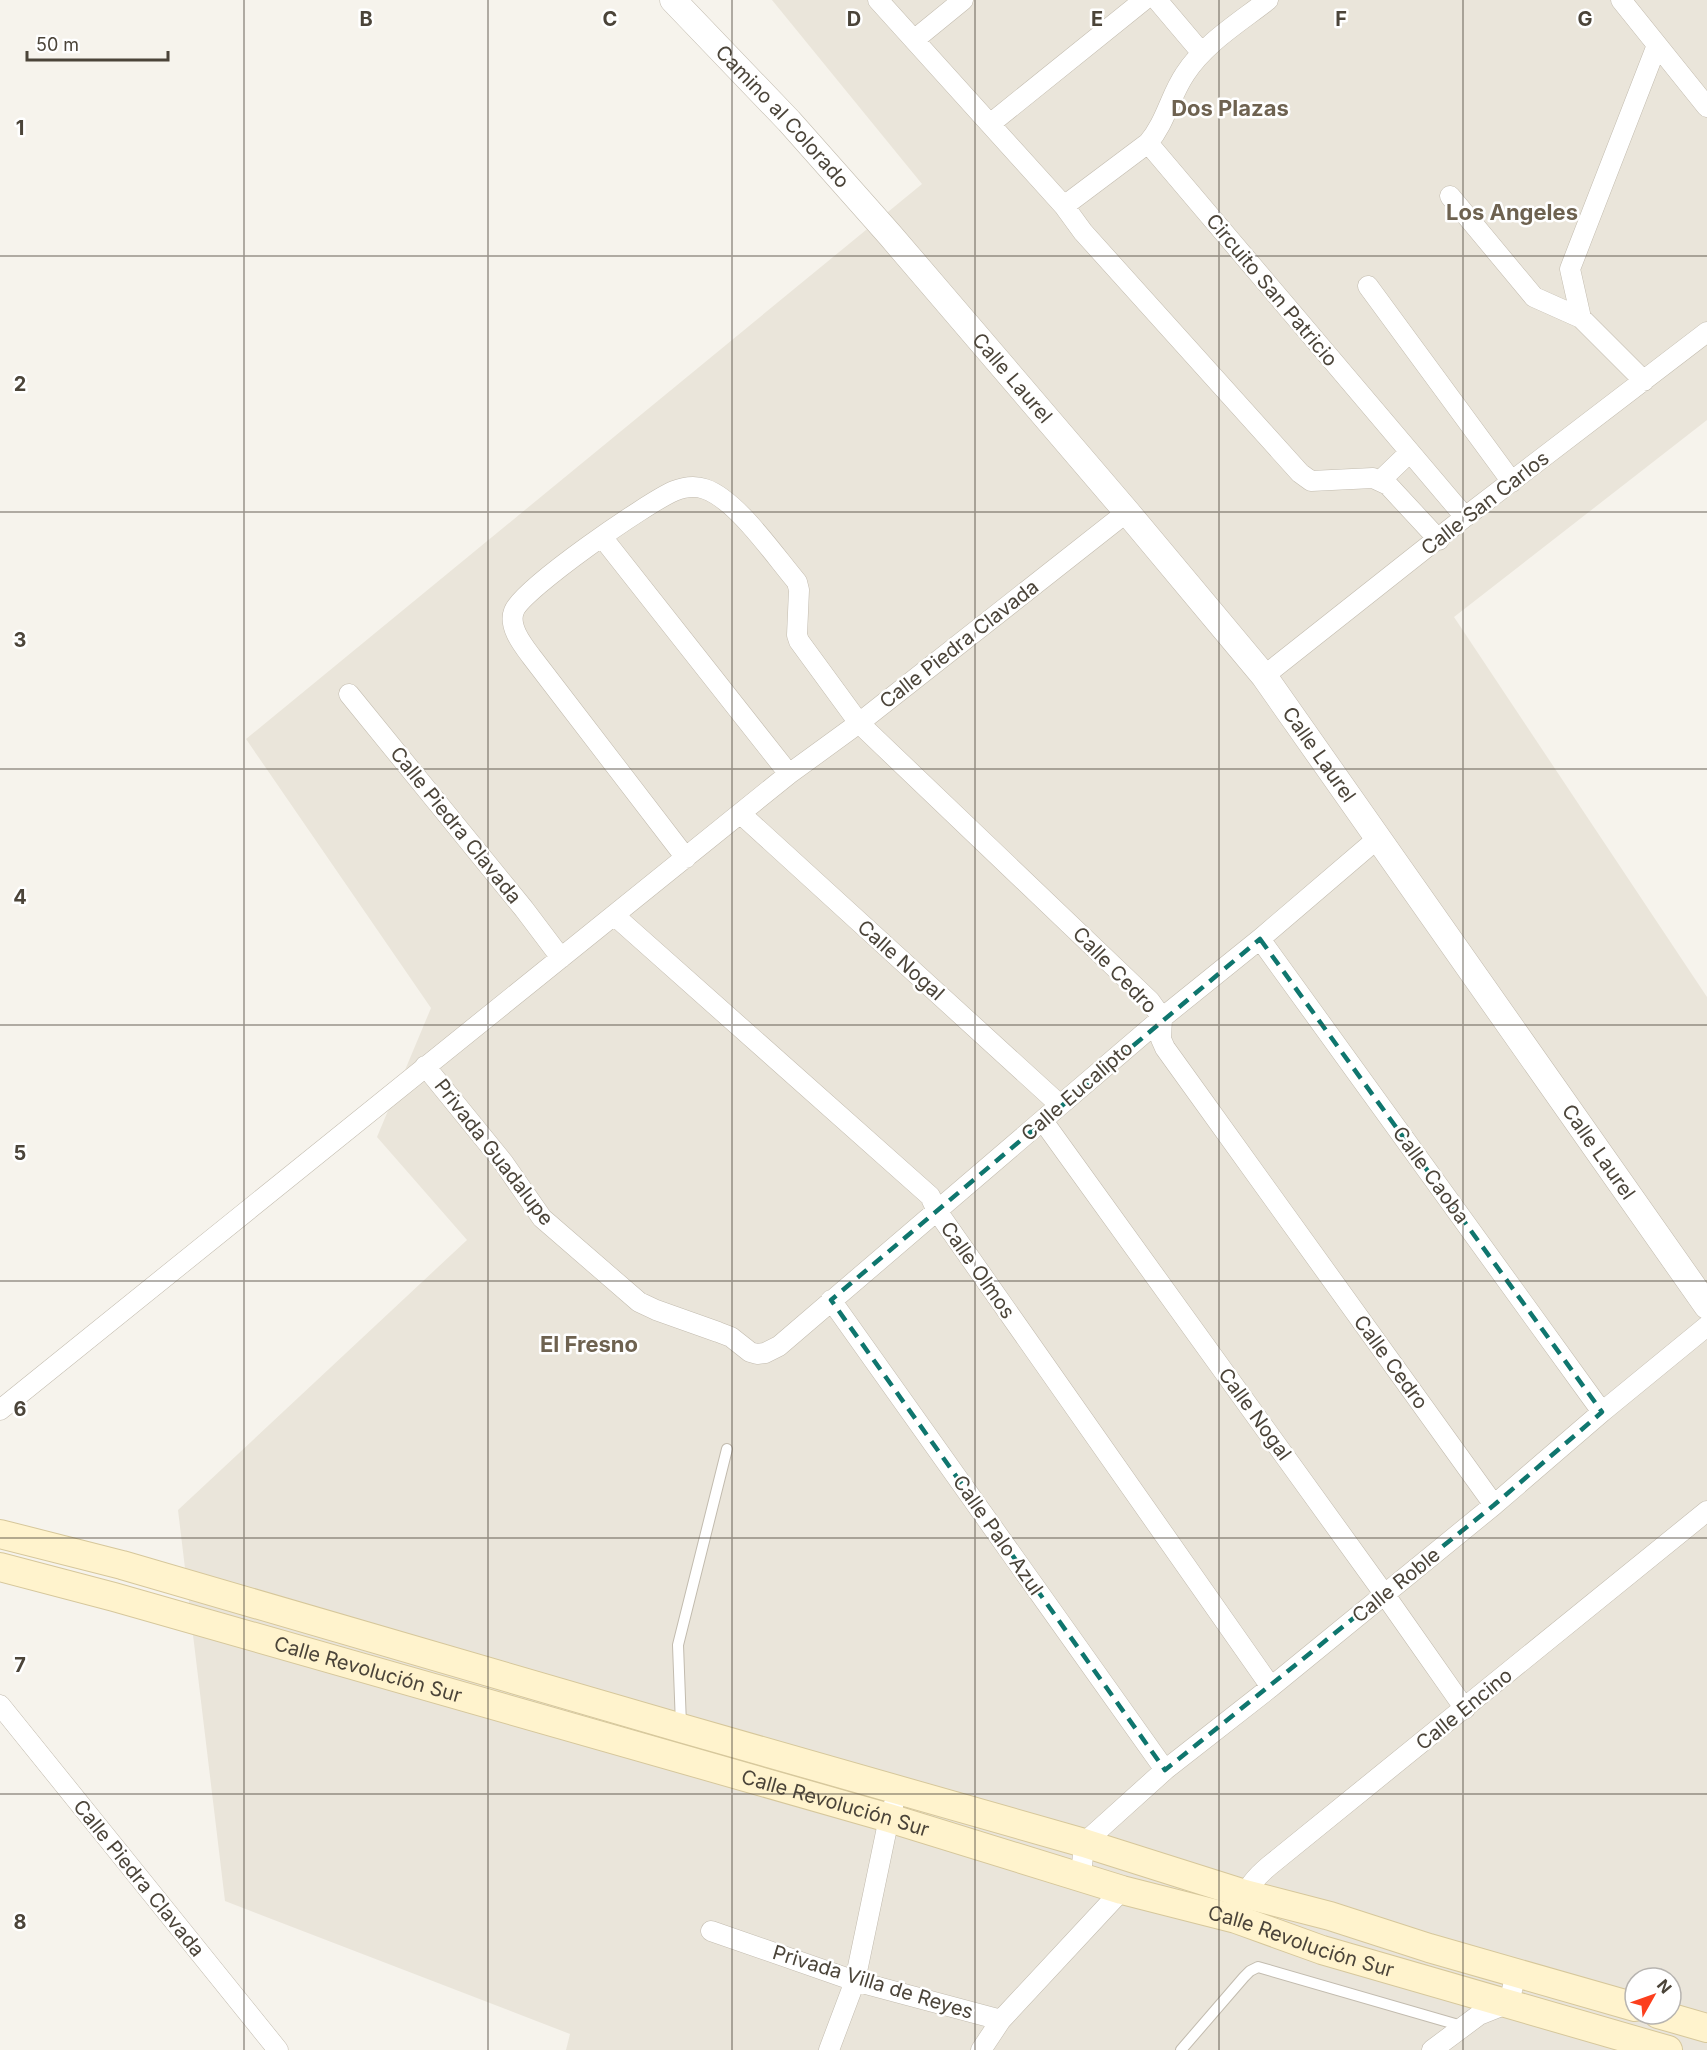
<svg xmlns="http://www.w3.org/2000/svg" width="1707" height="2050" font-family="Inter,sans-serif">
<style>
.residential{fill:#eae5da;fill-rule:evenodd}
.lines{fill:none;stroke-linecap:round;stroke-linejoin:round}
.service-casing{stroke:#c2bbae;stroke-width:12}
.minor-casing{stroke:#c2bbae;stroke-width:21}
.tertiary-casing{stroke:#c2bbae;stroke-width:27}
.secondary-casing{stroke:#d6c79b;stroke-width:30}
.service{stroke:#fff;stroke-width:10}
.minor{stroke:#fff;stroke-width:20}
.tertiary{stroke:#fff;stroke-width:26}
.secondary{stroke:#fff3cd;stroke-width:28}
.marked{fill:none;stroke:#0f766e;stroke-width:4.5;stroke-dasharray:12 8;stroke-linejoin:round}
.grid{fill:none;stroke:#4b4439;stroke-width:1.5;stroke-opacity:0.55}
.labels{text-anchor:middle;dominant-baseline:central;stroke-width:5;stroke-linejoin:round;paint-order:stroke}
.street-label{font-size:20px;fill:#4b4439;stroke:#fff}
.quarter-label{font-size:22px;font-weight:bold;fill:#6e6250;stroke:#fff}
.grid-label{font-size:20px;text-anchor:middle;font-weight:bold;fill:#4b4439;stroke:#fff;stroke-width:5;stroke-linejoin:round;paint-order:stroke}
</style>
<rect width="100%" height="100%" fill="#f6f3ec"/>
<path class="residential" d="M772 0H1707V420L1454 617 1707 997V2050H566L570 2034 225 1901 178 1510 467 1240 377 1137 431 1008 246 739 922 184ZM1635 1978H1671V2014H1635Z"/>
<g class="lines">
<g class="service-casing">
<path id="service" d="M681 1725 678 1645 727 1449
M1181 2050 1244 1977 1250 1971 1258 1967 1462 2026"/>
</g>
<g class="minor-casing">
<path id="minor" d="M878 0 1064 206 1083 232 1300 473 1311 481 1373 478 1388 485 1439 540
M1157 0 1201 52
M1621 0 1707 107
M914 40 963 0
M990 124 1144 0
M1148 143 1465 517
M1450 196 1534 297 1581 318 1644 381
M1064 206 1148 143C1166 122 1170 96 1185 74 1205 43 1240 22 1268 0
M1368 286 1512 482
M1581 318 1570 269 1657 45
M1381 480 1409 453
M602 537 789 774
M1264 676 1465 517 1707 332
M349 694 524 909 561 958
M741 814 1060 1105
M686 858 531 656C522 644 508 626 514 611 522 589 648 502 674 491 684 487 694 485 705 489 737 500 774 555 797 582L799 590 797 635 799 641 859 723 1150 1001 1162 1018 1161 1039 1165 1048 1494 1505
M615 916 930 1196 937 1211 1271 1687
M1260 939 1602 1412
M425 1066 503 1162 542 1218 639 1302 656 1310 718 1332 731 1337 750 1352 757 1354 765 1353 779 1346 1162 1018 1260 939 1377 839
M1043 1121 1385 1595 1465 1709
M831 1300 1165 1770
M0 1410 789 774 859 723 1127 512
M0 1705 278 2050
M1081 1877 1084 1843 1165 1770 1271 1687 1494 1505 1602 1412 1707 1326
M1241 1905C1246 1888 1256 1877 1269 1866L1707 1511
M711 1931 855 1981 1001 2020
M829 2050 855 1981 889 1818 893 1806
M981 2050 1001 2020 1122 1890
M1432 2050 1479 2015 1509 2003 1516 1973"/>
</g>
<g class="tertiary-casing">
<g id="tertiary">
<path id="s1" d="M673 0 789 121 890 235 1127 512 1264 676 1707 1306"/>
</g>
</g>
<g class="secondary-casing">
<g id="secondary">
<path d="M0 1534 122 1565 681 1728 1084 1843 1245 1894 1330 1916 1429 1948 1635 2007"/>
<path id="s2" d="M0 1567 114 1597 889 1818 1122 1890 1236 1919 1322 1950 1668 2050"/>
<path d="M1658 2014 1707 2028"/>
</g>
</g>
<use href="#service" class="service"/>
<use href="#minor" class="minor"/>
<use href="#tertiary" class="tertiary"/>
<use href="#secondary" class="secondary"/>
</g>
<path class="marked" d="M1260 939 1602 1412 1494 1505 1165 1770 831 1300Z"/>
<path class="grid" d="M244 0V2050M488 0V2050M732 0V2050M975 0V2050M1219 0V2050M1463 0V2050M0 256H1707M0 512H1707M0 769H1707M0 1025H1707M0 1281H1707M0 1538H1707M0 1794H1707"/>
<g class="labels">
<g class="street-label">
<text stroke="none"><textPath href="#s1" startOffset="160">Camino al Colorado</textPath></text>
<text transform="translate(1272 290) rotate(50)">Circuito San Patricio</text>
<text stroke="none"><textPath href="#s1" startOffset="508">Calle Laurel</textPath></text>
<text transform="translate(1485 503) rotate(-38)">Calle San Carlos</text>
<text transform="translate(959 644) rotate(-38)">Calle Piedra Clavada</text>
<text stroke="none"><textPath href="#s1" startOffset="994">Calle Laurel</textPath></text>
<text transform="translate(456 825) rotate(51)">Calle Piedra Clavada</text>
<text transform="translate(901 960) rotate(42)">Calle Nogal</text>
<text transform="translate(1115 970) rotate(46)">Calle Cedro</text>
<text transform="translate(1077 1091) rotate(-41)">Calle Eucalipto</text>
<text transform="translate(494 1152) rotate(52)">Privada Guadalupe</text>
<text stroke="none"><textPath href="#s1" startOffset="1480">Calle Laurel</textPath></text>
<text transform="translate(1431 1175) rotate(54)">Calle Caoba</text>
<text transform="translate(978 1270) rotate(55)">Calle Olmos</text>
<text transform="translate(1391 1362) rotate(54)">Calle Cedro</text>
<text transform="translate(1255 1414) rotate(54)">Calle Nogal</text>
<text transform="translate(998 1535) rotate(55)">Calle Palo Azul</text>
<text transform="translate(1396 1585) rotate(-39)">Calle Roble</text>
<text stroke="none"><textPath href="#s2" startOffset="382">Calle Revolución Sur</textPath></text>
<text transform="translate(1464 1709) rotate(-39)">Calle Encino</text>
<text stroke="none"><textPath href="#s2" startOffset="868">Calle Revolución Sur</textPath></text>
<text transform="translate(139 1878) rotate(51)">Calle Piedra Clavada</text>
<text stroke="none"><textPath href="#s2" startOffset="1354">Calle Revolución Sur</textPath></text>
<text transform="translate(873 1982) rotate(17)">Privada Villa de Reyes</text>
</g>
<g class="quarter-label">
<text x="1230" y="108">Dos Plazas</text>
<text x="1512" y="212">Los Angeles</text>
<text x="589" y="1344">El Fresno</text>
</g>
</g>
<g class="grid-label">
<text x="366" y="26">B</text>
<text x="610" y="26">C</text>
<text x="854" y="26">D</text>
<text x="1097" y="26">E</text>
<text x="1341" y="26">F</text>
<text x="1585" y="26">G</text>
<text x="20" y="135">1</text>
<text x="20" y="391">2</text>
<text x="20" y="647">3</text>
<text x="20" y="904">4</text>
<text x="20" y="1160">5</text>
<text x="20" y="1416">6</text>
<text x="20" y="1672">7</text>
<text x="20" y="1929">8</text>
</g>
<g transform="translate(1653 1996) rotate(50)"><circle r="28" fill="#ffffff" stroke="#b7b4b0" stroke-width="1.5"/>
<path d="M0-4.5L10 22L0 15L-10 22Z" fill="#fc3f1d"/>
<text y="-9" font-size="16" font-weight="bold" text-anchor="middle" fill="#4b4439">N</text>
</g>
<path d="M27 51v9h141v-9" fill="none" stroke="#4b4439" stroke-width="3"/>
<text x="36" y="51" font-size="18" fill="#4b4439" stroke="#ffffff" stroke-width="4.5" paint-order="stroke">50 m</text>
</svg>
